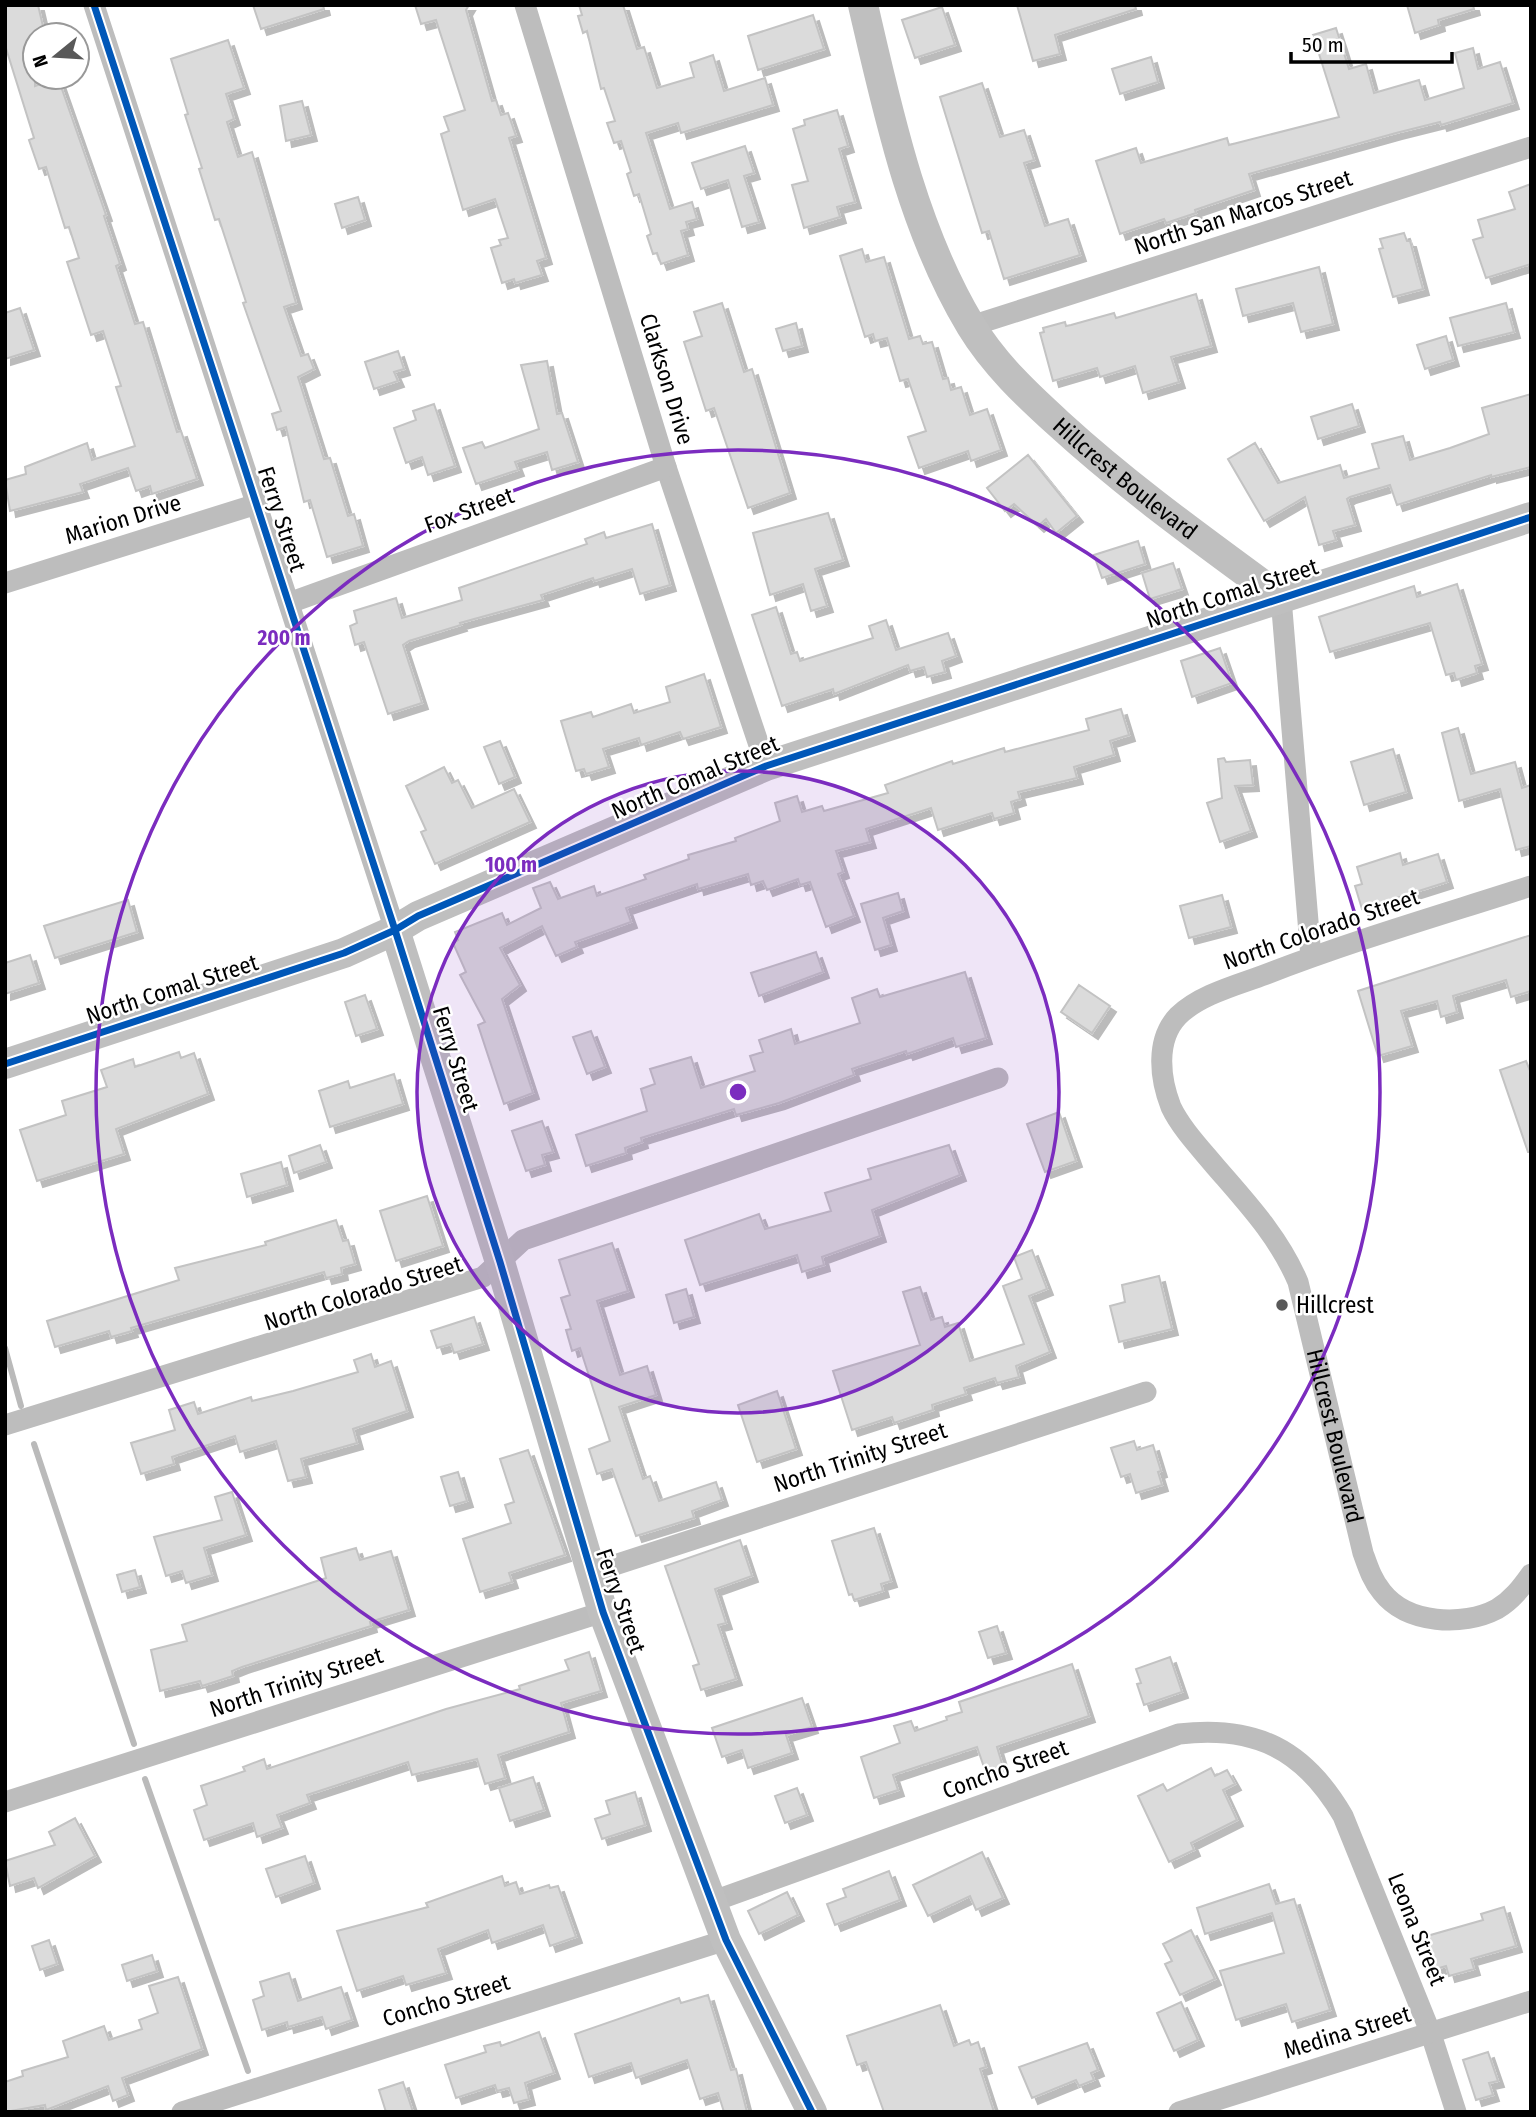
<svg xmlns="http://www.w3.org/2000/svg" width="1536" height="2117" font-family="'Fira Sans Condensed',sans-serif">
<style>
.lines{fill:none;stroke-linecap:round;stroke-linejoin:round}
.stream{stroke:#bababa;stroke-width:6}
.building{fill:#dbdbdb;stroke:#c3c3c3;stroke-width:2;filter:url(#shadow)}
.street{stroke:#bdbdbd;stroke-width:21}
.secondary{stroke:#bfbfbf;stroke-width:30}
.cycleway-casing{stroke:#fff;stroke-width:11}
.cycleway{stroke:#0057b8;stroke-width:7}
.ring{fill:none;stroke:#7b2cbf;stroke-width:3.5}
.poi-dot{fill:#595959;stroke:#fff;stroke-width:2.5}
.labels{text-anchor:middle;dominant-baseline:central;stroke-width:5;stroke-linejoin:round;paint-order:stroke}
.street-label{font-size:23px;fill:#000;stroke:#fff}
.poi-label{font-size:23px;fill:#000;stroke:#fff;text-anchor:start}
.centre{fill:#7b2cbf;stroke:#fff;stroke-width:3.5}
.ring-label{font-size:21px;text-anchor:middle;font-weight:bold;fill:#7b2cbf;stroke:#fff;stroke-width:5;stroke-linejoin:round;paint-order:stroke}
</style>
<defs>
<filter id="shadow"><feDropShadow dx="6" dy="6" stdDeviation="0" flood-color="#0004"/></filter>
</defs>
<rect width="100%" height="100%" fill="#fff"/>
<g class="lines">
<path class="stream" d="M5 1348 21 1406
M34 1444 134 1744
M145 1779 248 2071"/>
</g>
<path class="building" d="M5 5H38L45 35H35V86L58 78 106 215 104 216 120 264 116 266 135 324 143 322 177 432 181 431 197 479 152 494 150 486 136 491 128 468 80 484 83 492 10 511 5 480 26 474 25 467 87 443 92 460 135 446 116 387 121 386 103 331 91 335 67 262 79 258 69 227 65 228 46 167 39 169 29 140 34 138 5 45Z
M253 5H323L324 9 261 29Z
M415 5H469L466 10 492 101 496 100 501 115 508 113 516 136 509 138 546 258 537 261 542 275 515 283 514 279 502 283 491 248 501 245 499 240 508 238 495 199 463 210 441 134 449 131 444 117 465 110 436 20 421 24Z
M579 5H623L637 49 644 47 657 88 694 77 690 63 713 55 724 91 765 78 773 105 681 133 678 123 646 133 670 209 692 202 697 219 686 222 688 229 681 231 688 255 661 264 657 253 653 254 647 236 651 234 639 194 634 196 627 174 631 172 621 141 614 143 607 123 615 121 604 88 601 89 587 31 583 33 578 16 582 15Z
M1017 5H1135L1136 9 1055 35 1060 54 1033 61Z
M1407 5H1473L1474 9 1438 20 1439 25 1415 33Z
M942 7 955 45 915 58 902 20Z
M813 15 824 49 758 70 748 36Z
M1336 28 1349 69 1366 64 1374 93 1419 80 1425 100 1464 88 1455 53 1473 48 1478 69 1500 62 1513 103 1441 125 1440 122 1396 133 1249 174 1254 190 1195 210 1196 213 1166 223 1164 219 1120 234 1096 161 1136 148 1141 163 1227 138 1229 145 1339 117 1313 35Z
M228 40 244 88 226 94 234 119 227 122 238 157 252 152 296 303 284 307 301 356 308 354 314 369 298 377 324 459 330 458 348 516 354 514 363 546 327 557 310 500 304 502 286 427 277 430 272 414 281 411 243 303 246 302 219 219 215 220 199 169 202 168 185 115 188 114 171 59Z
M1151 57 1158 82 1120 94 1112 69Z
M982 83 1000 137 1024 130 1034 160 1024 163 1045 226 1068 219 1080 255 1004 279 989 231 982 233 940 97Z
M302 101 311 135 286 141 280 106Z
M837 110 848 146 839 149 855 202 837 207 840 217 804 228 792 185 808 181 793 129 805 125 804 120Z
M745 146 754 173 744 176 759 222 742 227 728 180 701 189 692 163Z
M1531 184V264L1486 278 1473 240 1483 237 1478 220 1515 209 1509 192Z
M358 197 365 220 342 228 335 204Z
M1404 233 1407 241H1410L1423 289 1393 297 1379 249 1383 248 1380 239Z
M862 249 866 262 884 257 909 339 920 336 923 344 932 342 943 379 948 378 951 390 961 387 970 415 987 409 1001 450 971 461 968 451 919 468 908 437 926 431 908 379 900 381 887 338 875 341 873 334 865 337 840 256Z
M1319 267 1333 324 1301 332 1293 303 1243 316 1236 289Z
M1196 294 1211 346 1171 357 1179 382 1143 393 1135 366 1100 377 1097 368 1053 381 1040 333 1044 332 1043 328 1065 322 1066 326 1071 325 1114 313 1116 318Z
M722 303 744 372 752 369 790 493 748 508 714 408 706 411 684 342 702 336 694 312Z
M1506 303 1514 332 1458 346 1450 318Z
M20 308 34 350 5 359V313Z
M796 323 802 346 783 351 776 329Z
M1446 336 1453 360 1425 369 1417 345Z
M398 351 404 369 394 372 398 381 374 389 365 362Z
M547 361 557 414 562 413 578 462 552 470 547 452 515 462 518 470 476 484 463 448 482 442 485 448 539 429 521 365Z
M1531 394V467L1491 477V475L1397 505 1390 485 1350 497 1347 499 1355 525 1333 531 1336 540 1319 545 1305 497 1264 521 1228 459 1255 443 1278 483 1340 465 1344 478 1379 468 1372 444 1403 436 1410 460 1450 448 1489 434 1482 408Z
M434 404 455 466 428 475 422 457 406 463 394 428 416 420 413 411Z
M1352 404 1359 426 1318 439 1311 417Z
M1028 455 1077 516 1056 533 1046 519 1038 526 1014 504 1005 511 987 488Z
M828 513 843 560 815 569 827 606 811 611 803 584 770 595 753 533Z
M652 524 670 585 640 594 632 569 594 581 593 578 541 595 543 600 460 623 461 625 409 641 403 645 422 703 388 714 364 642 355 645 350 626 357 623 354 611 396 598 402 618 462 600 459 588 587 544 585 539 604 532 606 538Z
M1138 541 1145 564 1102 578 1094 555Z
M1173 563 1182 589 1150 599 1142 573Z
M1457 584 1482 664 1475 666 1477 673 1456 680 1454 673 1446 675 1430 623 1330 652 1319 617 1414 586 1417 597Z
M776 607 791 654 797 652 800 661 873 638 869 626 886 620 896 650 948 633 956 656 942 661 945 672 927 677 924 667 910 671 908 665 834 694 833 689 782 706 752 615Z
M1220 648 1232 683 1192 697 1181 661Z
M704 674 721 727 683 739 680 732 641 745 639 738 603 749 609 767 586 774 584 769 576 771 561 721 591 712 593 717 631 704 634 713 670 702 666 687Z
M1121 709 1129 735 1110 741 1114 755 1074 767 1077 778 1018 792 1020 799 1011 802 1014 813 994 819 992 813 938 830 931 808 866 829 870 842 836 851 843 872 838 874 854 916 826 927 810 882 800 885 798 879 767 890 763 881 751 885 748 874 698 889 697 884 626 908 631 922 575 942 577 947 556 956 542 926 500 948 520 985 502 999 533 1093 504 1104 478 1025 485 1022 460 975 466 972 453 943 458 940 455 932 502 913 507 925 541 908 533 888 550 882 558 899 594 886 597 896 646 879 644 875 689 859 688 855 736 841 735 838 780 821 775 803 797 796 802 812 822 806 824 811 888 793 885 785 952 761 953 764 1004 748 1005 752 1089 730 1086 719Z
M1458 728 1471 774 1515 762 1522 788 1531 785V846L1516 850 1500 789 1459 801 1442 733Z
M500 741 515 777 499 784 484 747Z
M1393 749 1406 792 1364 805 1351 762Z
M1224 758 1226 762 1250 760 1253 785 1235 786 1251 831 1220 842 1207 803 1222 798 1218 759Z
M444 767 452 783 458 780 472 808 514 789 530 822 435 864 421 832 426 830 406 786Z
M1400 853 1403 865 1438 854 1447 882 1362 909 1355 886 1362 884 1357 867Z
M898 893 903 911 883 918 891 945 875 950 861 904Z
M1222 895 1231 927 1189 938 1180 906Z
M128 900 137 932 55 958 44 926Z
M1531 935V991L1511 997 1506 980 1453 996 1457 1012 1441 1017 1437 1001 1401 1011 1412 1046 1378 1056 1358 991Z
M816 952 823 972 759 996 751 973Z
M30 955 39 983 5 994V963Z
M965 972 986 1038 956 1047 953 1038 907 1054 906 1051 852 1069 854 1075 779 1103 736 1115 734 1109 641 1138 642 1142 625 1148 626 1153 586 1166 576 1135 647 1111 641 1089 655 1084 650 1069 691 1057 701 1088 755 1071 750 1056 763 1052 759 1040 791 1029 795 1044 860 1023 852 998 877 989 880 997Z
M1079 985 1110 1006 1092 1033 1061 1012Z
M365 995 377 1029 356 1036 345 1002Z
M591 1031 605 1067 587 1074 573 1037Z
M179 1052 181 1058 194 1053 208 1094 116 1129 124 1154 37 1181 20 1130 66 1115 62 1101 107 1087 101 1070 133 1059 135 1067Z
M1526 1061 1531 1073V1152H1528L1500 1070Z
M394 1074 403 1104 330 1127 319 1091 348 1081 350 1088Z
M1059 1112 1076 1161 1045 1172 1027 1124Z
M542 1121 553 1152 542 1155 545 1165 526 1171 512 1131Z
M320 1145 326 1162 294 1173 289 1156Z
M949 1145 960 1175 872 1210 880 1236 822 1257 824 1265 802 1272 797 1255 700 1285 685 1240 759 1214 765 1229 831 1211 825 1193 871 1179 868 1169Z
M281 1162 287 1185 247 1197 241 1174Z
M427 1196 443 1246 396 1261 380 1211Z
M336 1220 343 1241 348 1240 355 1264 341 1268 342 1274 326 1278 324 1272 131 1328 132 1331 111 1337 109 1331 55 1347 47 1321 179 1280 175 1268 266 1245 265 1242Z
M612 1243 628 1291 597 1301 620 1375 647 1366 656 1395 619 1407 643 1479 650 1476 659 1501 716 1482 722 1500 692 1511 694 1518 636 1536 612 1469 597 1474 589 1449 610 1441 580 1348 572 1351 566 1330 571 1329 561 1298 570 1295 559 1260Z
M1032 1250 1047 1289 1029 1296 1050 1352 1016 1366 1019 1377 997 1383 995 1378 964 1388 966 1394 932 1405 933 1410 894 1423 892 1417 852 1430 833 1371 920 1345 903 1292 920 1287 931 1320 942 1317 945 1327 958 1323 970 1361 1024 1344 1003 1286 1022 1279 1014 1257Z
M1159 1276 1172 1329 1119 1342 1110 1306 1125 1302 1122 1285Z
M686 1289 694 1317 674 1323 666 1295Z
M474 1317 483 1344 454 1353 451 1344 437 1348 431 1331Z
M371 1354 375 1367 391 1361 407 1411 353 1429 357 1443 301 1459 306 1477 288 1481 276 1441 240 1452 235 1436 172 1457 174 1464 141 1474 131 1443 175 1430 169 1410 194 1402 198 1414 251 1397 252 1401 293 1391 358 1372 354 1360Z
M777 1391 796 1449 757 1462 738 1405Z
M1134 1441 1137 1450 1153 1445 1161 1471 1158 1472 1162 1485 1136 1493 1130 1474 1121 1477 1111 1448Z
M528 1450 565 1555 509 1573 512 1582 480 1592 463 1539 511 1523 505 1505 514 1502 500 1459Z
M458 1472 467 1501 450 1506 441 1477Z
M232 1492 246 1535 204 1548 212 1575 186 1583 182 1571 166 1576 154 1537 222 1520 215 1497Z
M874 1528 891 1581 881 1584 883 1591 854 1600 852 1594 849 1595 832 1541Z
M740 1540 752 1576 715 1589 726 1623 718 1625 736 1679 701 1690 693 1666 699 1664 665 1566Z
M356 1548 360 1560 391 1551 409 1610 370 1622 371 1626 242 1667 232 1671 233 1676 202 1686 200 1681 160 1691 151 1650 187 1641 182 1625 326 1578 321 1558Z
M135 1570 140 1587 122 1592 117 1575Z
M997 1626 1006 1653 988 1658 979 1632Z
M589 1652 601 1691 561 1703 569 1732 498 1755 505 1778 485 1784 477 1759 412 1775 408 1762 307 1795 310 1803 277 1815 282 1828 257 1837 253 1823 204 1840 194 1810 207 1805 201 1786 245 1771 243 1767 264 1759 267 1769 446 1709 520 1689 519 1686 569 1670 565 1660Z
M1170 1657 1182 1692 1144 1705 1137 1684 1141 1683 1136 1669Z
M1072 1664 1089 1716 997 1747 1003 1767 986 1773 977 1747 893 1775 898 1790 874 1798 861 1757 900 1743 894 1726 911 1721 915 1731 947 1720 946 1717 962 1712 959 1702Z
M802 1698 812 1727 786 1735 792 1753 748 1768 742 1750 722 1757 712 1728Z
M1211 1768 1215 1776 1227 1770 1235 1784 1223 1790 1237 1820 1191 1843 1194 1850 1169 1862 1138 1796 1163 1784 1167 1791Z
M533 1777 544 1810 510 1821 499 1788Z
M797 1788 807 1815 785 1823 775 1796Z
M635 1792 645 1825 602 1839 595 1819 610 1814 606 1801Z
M75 1818 95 1856 38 1888 34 1878 10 1886 5 1861 55 1845 49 1832Z
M982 1852 1003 1898 976 1910 970 1896 928 1916 913 1885Z
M305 1856 314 1883 276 1897 266 1869Z
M889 1871 900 1900 835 1925 827 1904 846 1897 843 1889Z
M502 1876 505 1886 516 1882 520 1894 549 1885 550 1888 558 1886 576 1937 550 1946 543 1925 492 1943 488 1930 438 1949 446 1973 406 1985 403 1976 357 1991 337 1931 428 1907 426 1903Z
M1269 1884 1276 1904 1294 1899 1330 2010 1292 2022 1286 2004 1236 2020 1220 1971 1284 1953 1272 1913 1205 1934 1197 1908Z
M787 1892 798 1915 759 1934 748 1911Z
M1504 1907 1516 1946 1471 1959 1474 1969 1449 1976 1446 1966 1436 1969 1427 1936 1483 1920 1481 1914Z
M1191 1930 1215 1979 1180 1995 1165 1964 1172 1961 1163 1944Z
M49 1940 57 1964 40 1970 32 1946Z
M152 1955 157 1971 127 1981 122 1965Z
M289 1973 298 2001 341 1987 352 2020 326 2029 322 2017 288 2027 287 2022 262 2030 253 2000 264 1996 260 1982Z
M178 1977 202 2049 122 2078 128 2095 113 2101 108 2086 46 2110 45 2105 5 2112V2082L23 2076 22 2071 68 2057 63 2041 104 2026 109 2040 142 2029 139 2020 158 2013 149 1986Z
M708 1995 731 2070 736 2069 747 2112H724L718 2093 700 2099 687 2060 636 2078 631 2063 589 2077 575 2034 679 1998 681 2003Z
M1181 2002 1198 2040 1174 2051 1157 2013Z
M940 2005 954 2046 969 2040 971 2045 978 2042 986 2067 980 2069 994 2112H884L866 2062 857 2065 847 2036Z
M539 2032 554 2073 525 2083 529 2099 514 2103 509 2088 497 2091 495 2085 456 2098 445 2065 486 2052 484 2046 500 2042 501 2046Z
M1087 2043 1098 2070 1091 2073 1094 2080 1079 2086 1076 2080 1032 2098 1019 2067Z
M1488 2052 1498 2081 1489 2083 1493 2095 1476 2100 1463 2060Z
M403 2082 413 2112H386L379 2090Z"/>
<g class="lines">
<g class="street">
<path d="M94 5 395 930"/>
<path d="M525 5 666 467 766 766"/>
<path d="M971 326 1531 147"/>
<path d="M5 583 257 504"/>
<path d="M1281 598 1311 957"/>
<path d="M289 603 666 467"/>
<path id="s1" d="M1531 886C1441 915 1351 941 1264 975 1237 985 1199 995 1178 1016 1155 1040 1160 1079 1171 1107 1181 1128 1200 1148 1215 1166 1247 1203 1279 1237 1298 1282L1363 1553C1368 1567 1372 1580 1382 1592 1407 1624 1463 1627 1497 1609 1512 1600 1521 1588 1531 1574"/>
<path d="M5 1425 483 1277 523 1240 998 1078"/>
<path d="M590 1573 1146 1392"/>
<path d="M5 1802 603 1612"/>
<path d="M711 1902 1179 1734C1255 1725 1304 1749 1343 1816L1431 2034 1456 2112"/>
<path d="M182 2112 726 1940"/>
<path d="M1179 2112 1531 2001"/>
</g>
<g class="secondary">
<path id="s2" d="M863 5C888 113 913 230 971 326 994 364 1027 395 1059 424 1129 488 1205 542 1281 598"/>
<path d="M395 930 500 1262 603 1612 726 1940 812 2112"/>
<path d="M5 1064 344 953 395 930 418 916 766 766 1531 517"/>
</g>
<g class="cycleway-casing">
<path id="cycleway" d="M94 5 395 930 500 1262 603 1612 726 1940 812 2112
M5 1064 344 953 395 930 418 916 766 766 1531 517"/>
</g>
<use href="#cycleway" class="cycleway"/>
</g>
<circle cx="738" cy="1092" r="321" fill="#7b2cbf" fill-opacity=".12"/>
<g class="ring">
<circle cx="738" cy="1092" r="321"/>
<circle cx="738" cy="1092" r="642"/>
</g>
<circle class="poi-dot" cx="1282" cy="1305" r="7"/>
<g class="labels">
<g class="street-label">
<text transform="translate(1243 212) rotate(-18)">North San Marcos Street</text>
<text transform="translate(667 379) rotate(73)">Clarkson Drive</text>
<text stroke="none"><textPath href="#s2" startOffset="558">Hillcrest Boulevard</textPath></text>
<text transform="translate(469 510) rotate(-20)">Fox Street</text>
<text transform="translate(123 519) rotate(-17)">Marion Drive</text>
<text transform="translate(282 519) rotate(72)">Ferry Street</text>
<text transform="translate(1232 593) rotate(-18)">North Comal Street</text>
<text transform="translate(695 777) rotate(-23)">North Comal Street</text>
<text transform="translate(1321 929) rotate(-19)">North Colorado Street</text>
<text transform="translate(172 989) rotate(-18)">North Comal Street</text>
<text transform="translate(456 1059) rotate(73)">Ferry Street</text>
<text transform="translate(363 1293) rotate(-17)">North Colorado Street</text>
<text stroke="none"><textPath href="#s1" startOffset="849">Hillcrest Boulevard</textPath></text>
<text transform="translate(860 1457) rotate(-18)">North Trinity Street</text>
<text transform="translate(621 1601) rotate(71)">Ferry Street</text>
<text transform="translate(296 1682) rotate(-18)">North Trinity Street</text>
<text transform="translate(1005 1769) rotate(-20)">Concho Street</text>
<text transform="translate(1417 1929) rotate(68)">Leona Street</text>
<text transform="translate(446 2000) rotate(-17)">Concho Street</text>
<text transform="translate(1347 2032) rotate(-17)">Medina Street</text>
</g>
<g class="poi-label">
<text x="1296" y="1305">Hillcrest</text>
</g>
</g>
<circle cx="738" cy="1092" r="10" class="centre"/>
<g class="ring-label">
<text x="284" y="645">200 m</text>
<text x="511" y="872">100 m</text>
</g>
<rect width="1536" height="2117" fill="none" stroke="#000000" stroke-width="14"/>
<g transform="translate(56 56) rotate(252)"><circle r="33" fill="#ffffff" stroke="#999999" stroke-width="2"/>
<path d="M0-5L12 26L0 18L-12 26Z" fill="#595959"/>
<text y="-10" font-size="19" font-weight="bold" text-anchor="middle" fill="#000000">N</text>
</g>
<path d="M1291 52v10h161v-10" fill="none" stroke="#000000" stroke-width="3.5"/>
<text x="1302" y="52" font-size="21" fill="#000000" stroke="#ffffff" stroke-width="5" paint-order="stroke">50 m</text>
</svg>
